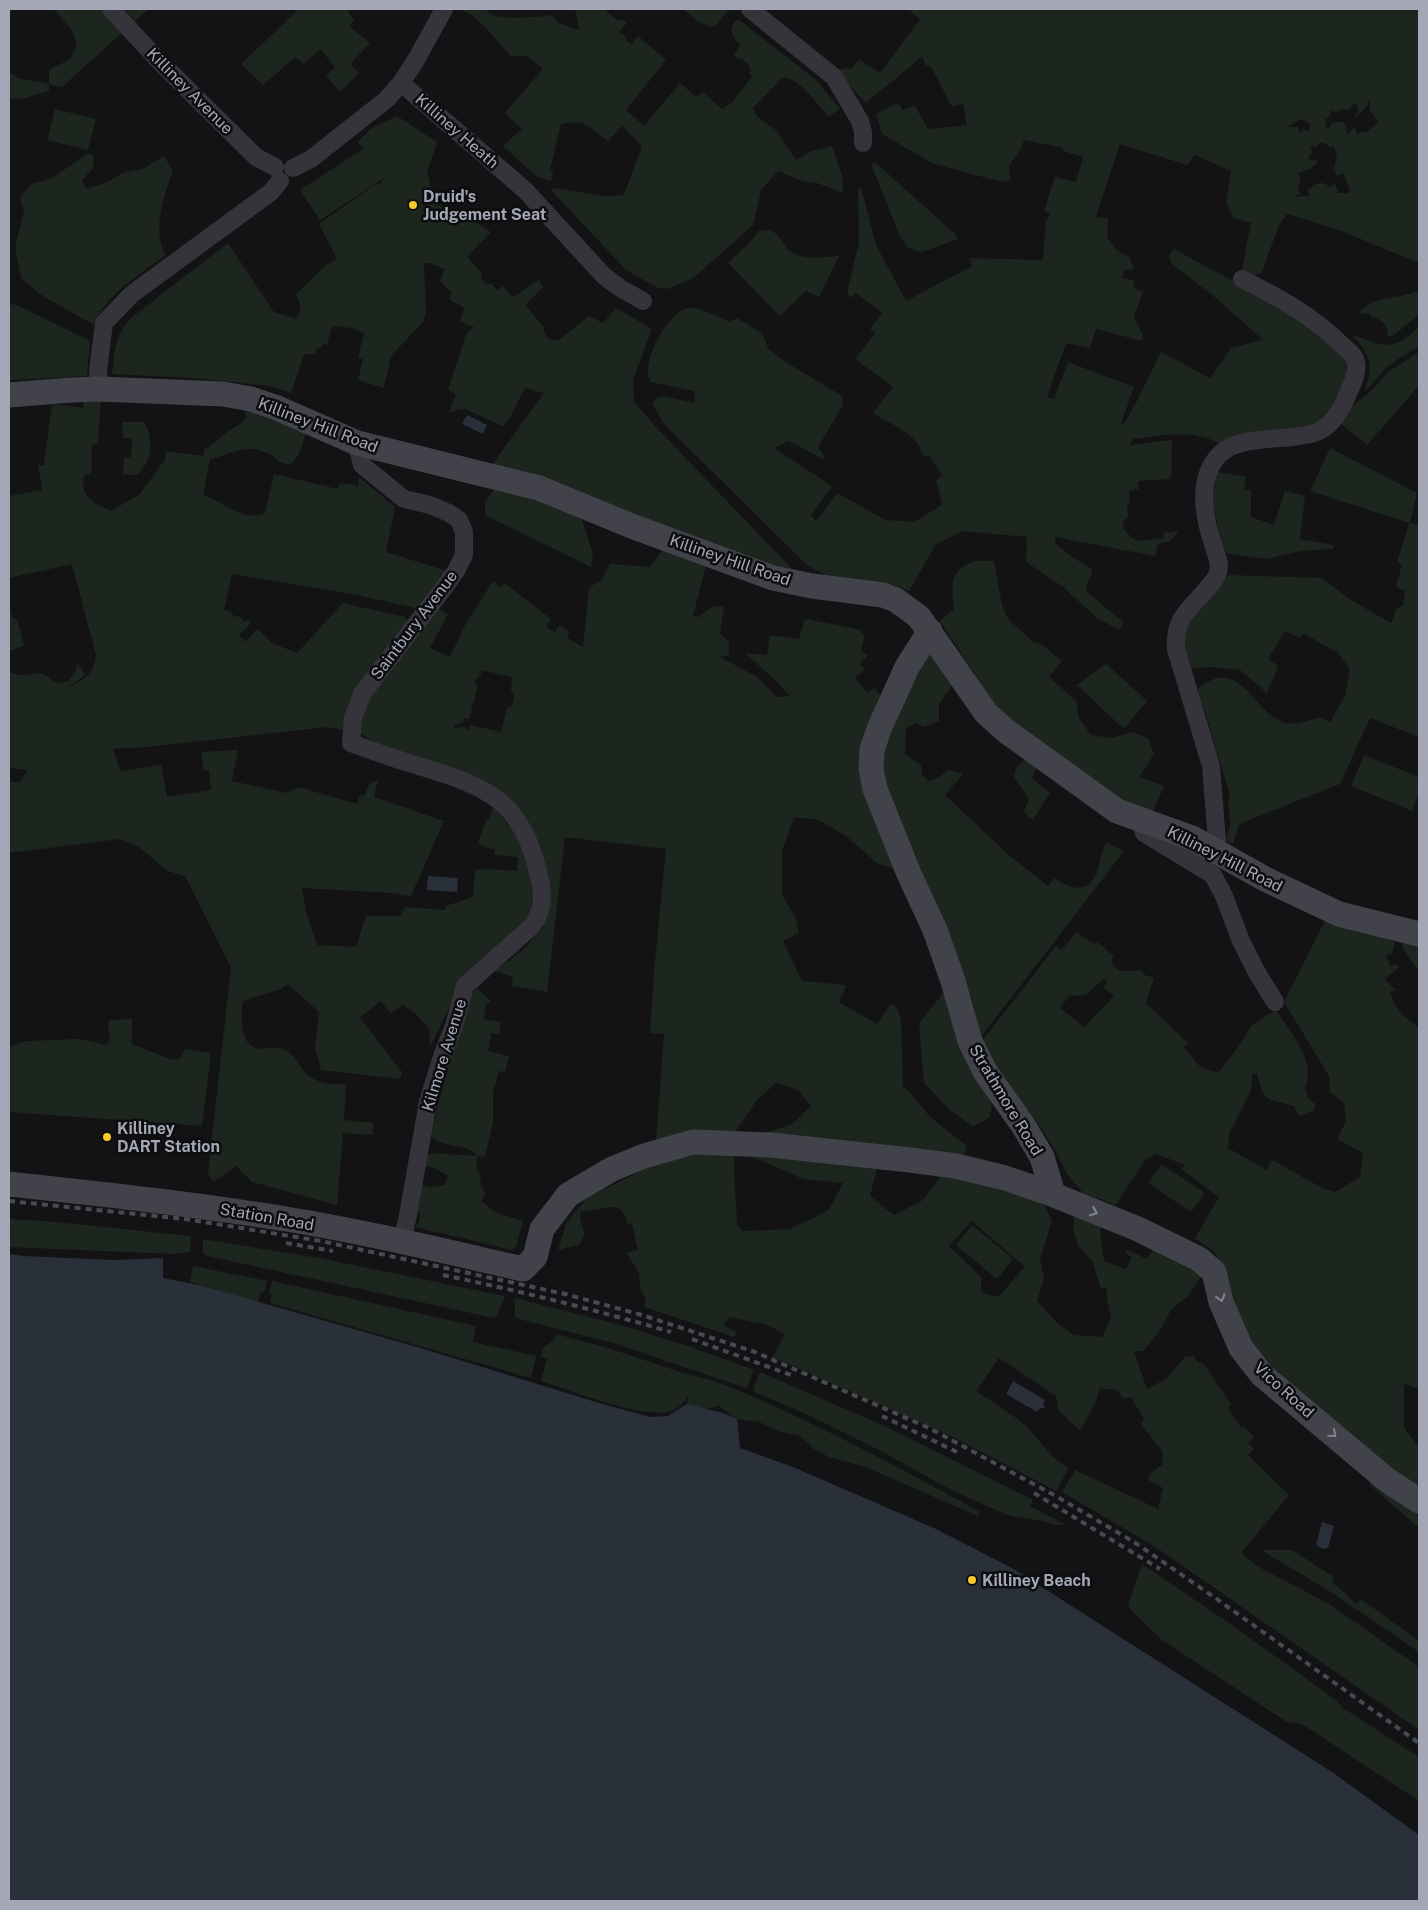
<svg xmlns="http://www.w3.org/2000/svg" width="1428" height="1910" font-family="'Public Sans',sans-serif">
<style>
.green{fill:#1d251f;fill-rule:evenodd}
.water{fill:#293039}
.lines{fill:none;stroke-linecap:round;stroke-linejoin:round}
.street{stroke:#34343a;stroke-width:18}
.secondary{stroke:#42434a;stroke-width:25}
.rail{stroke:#494a51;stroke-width:4;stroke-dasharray:6 5;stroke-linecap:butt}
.oneway{stroke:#828590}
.poi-dot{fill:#faca26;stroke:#0e0e10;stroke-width:2}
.labels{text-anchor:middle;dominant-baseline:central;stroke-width:5;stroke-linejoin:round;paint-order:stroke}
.street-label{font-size:16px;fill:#a4a8b6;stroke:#0e0e10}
.poi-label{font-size:16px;font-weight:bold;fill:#a4a8b6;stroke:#0e0e10;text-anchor:start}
</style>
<rect width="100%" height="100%" fill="#131315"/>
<path class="green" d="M54 9H104L124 31 62 87 49 84V91L22 99 9 98V72L18 78 49 84V70L70 59 77 45 73 32Z
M125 9H149L135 21Z
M299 9H348V12L354 20 349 26 370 43 350 64 359 73 340 92 326 76 335 67 320 49 304 64 295 57 263 85 241 64Z
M459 9H486C488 11 490 14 492 15 503 20 539 17 551 15L558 23 579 30 575 9H604L618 21 622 19 627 23 619 32 626 37V41L632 44 638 36 666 60 626 110 644 126 680 83 696 97 703 92 722 109 735 100 734 99 752 77 749 73 751 70 749 68V65L742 59H739L734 56 740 44C731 35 727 28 738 19L816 80 839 107 840 108 829 117C819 106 797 75 782 78L753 108 757 116 776 130 796 160 812 151 832 146 842 175 843 193 817 183 804 182 778 171 761 190 753 225 692 279 667 289 658 288 626 270 551 190 553 188 606 196 624 195 642 146 622 126 608 141C588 127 588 119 561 124L550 169 553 171 551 181 536 176 503 146 522 129 505 113 543 69 527 56H511L484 26 472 15Z
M683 9H728L729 10 717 24 710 27 697 21Z
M908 9H1419V263L1339 230 1287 214 1279 225 1261 274 1245 276 1242 269 1251 223 1233 218 1226 202 1231 171 1195 155 1187 165 1120 144 1096 217 1108 218 1107 237 1117 250 1129 257 1134 269 1124 270 1122 278 1135 281 1133 288 1143 291 1134 317 1143 335 1142 341 1096 329 1090 348 1066 343 1047 397 1054 399 1068 362 1134 387 1121 424 1123 425 1136 403 1161 352 1210 378 1231 348 1263 340 1217 299 1171 263 1169 255 1174 249 1317 327 1352 364 1325 422 1223 447C1198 427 1162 436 1133 439L1130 445 1172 440 1171 479 1138 481 1139 489 1129 491 1130 504 1127 505 1128 517 1123 522V528L1131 537 1135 538V541L1164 538 1163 533 1177 531 1178 533 1170 541 1158 544 1155 556 1055 537V543L1068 554 1093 570 1086 587 1088 593 1124 623 1119 630 1097 618 1063 587 1026 562 1027 537 963 531 936 544 909 591 892 584 830 577 808 566 665 425 652 404 655 399 661 396 695 403 694 391 651 382C638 368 668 310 688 308 700 307 718 316 729 322L737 318 763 334 768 348 781 359 842 396 843 405 818 447 825 457 824 460 789 441 774 448 832 486 811 515 816 522 837 493 886 520 914 522 942 505 936 480 942 475 929 455 925 457C921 453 921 448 917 443 907 430 887 422 873 413L893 387 855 359 875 333 870 329 882 313 856 293 851 298 848 295V288L859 243 858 189 861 188 876 245 906 301 972 266 969 258 1043 260 1046 221 1051 214 1044 211 1055 177 1076 182 1083 157 1063 151V148L1024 140 1021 149 1009 165 1010 181 1002 182 934 164 882 134 876 114 898 103 903 110 915 106 928 129 967 125 963 104 952 107 930 65 926 66 922 56C905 73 884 86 866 103L836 72 844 68 852 69 859 59 880 73 920 19ZM1369 99 1370 100V110L1378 122 1366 133 1364 131 1357 134 1354 126 1348 135 1346 127 1343 122H1333L1327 130 1325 120 1329 117 1332 110 1336 112 1342 109 1349 110 1354 104H1357L1358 110 1354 120 1367 106ZM1301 119 1310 124 1309 131 1302 129 1300 135 1298 127H1288L1291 124ZM1320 143H1324L1331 148 1333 146 1337 155 1334 169 1336 172 1335 174 1338 176 1340 174H1344L1350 190 1348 193H1338L1335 184 1329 187C1325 182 1317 182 1312 186V189L1308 188 1309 196 1295 197 1301 193 1297 191 1301 178 1298 173 1308 169 1309 171 1311 167 1318 163 1316 160 1308 159 1312 152 1310 146 1316 147Z
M55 109 96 119 88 150 47 140Z
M397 116 437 142 427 172 434 197 433 203 449 210 446 216 460 223 465 215 491 232 467 257 481 272 482 280 485 284H492L497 290 503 286 513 297 539 280 543 287 525 305 544 327 543 330 548 339 558 341 589 316 603 323 616 308 652 329 633 380 634 402 655 426 796 573 704 542 491 466 544 393 525 388 509 419 503 426 465 409 449 412 456 394 448 390 466 334 474 327 460 322 464 308 449 299 452 293 440 281 445 269 429 263H424L426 313 423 322 391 356 384 388 358 380 363 359 358 358 364 333 352 328 332 326 327 345 323 344 321 348 317 347 316 354H304L291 393 271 386 193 378 112 374C115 351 114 336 131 318L228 243 274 312 296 319 301 307 296 294 325 266 337 259 319 224 376 184 382 183 384 178 320 220 300 190 364 148 357 142 372 128Z
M88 153 94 156 93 168 82 180 86 189 108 182 122 173 143 169 164 156 173 171C164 194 151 233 166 255 141 274 105 294 94 325L38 293 21 278 15 248 24 210 20 198 31 184 51 179Z
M875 162 955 234 958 239 922 252 908 248 899 234 871 164Z
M769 230C779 233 782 242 788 249 800 261 824 257 839 256L819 297 806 291 780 316 728 263 754 238 758 231Z
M1415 292 1419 293V315L1394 335 1388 337C1387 324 1383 320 1371 317L1370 314 1359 313C1372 295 1396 300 1415 292Z
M9 304 17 305 90 341 87 376 9 380Z
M1419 327V347C1395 360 1386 366 1369 388H1365C1376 365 1367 350 1351 334 1383 346 1392 353 1419 327Z
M1419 352V389H1416L1367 445 1337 421 1344 412 1369 393 1388 372Z
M85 395 101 396 98 443 92 444 91 475H85C77 494 95 505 111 511L140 494 166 458 165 451 204 456V450C214 445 221 436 230 430 237 426 241 424 246 418L245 403 307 430 299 454 290 465C276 462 279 459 269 454 246 442 231 455 210 459L203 495C223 501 243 523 265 513L274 474 338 489 340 483 358 486 359 477 395 507 386 552 447 571 419 609 357 595 232 574 224 610 230 611 234 616 241 617 243 621 248 620 251 623 239 635 245 642 258 629 272 643 297 653 343 603 405 617 416 636 436 608 448 614 430 648 450 657 466 623 493 581 501 587 504 583 551 619 546 627 555 632 559 625 569 632 567 638 583 647 589 588 603 578 610 564 650 567 666 545 707 561 693 616 699 617 713 606 724 607 720 634 729 641V655L720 657 757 677 777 697 790 696 775 680 745 653 767 655 770 635 799 639 805 619 858 629 865 636 861 650 868 655 860 664 865 670 855 677 867 693 874 688 883 698 871 727 900 871 877 863 846 836 819 820 794 817 782 851V895L796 919 799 933 783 941 802 981 846 985 839 1002 877 1024 891 1003 898 1009 901 1020 903 1087 908 1090 930 1117 967 1146 964 1155 948 1159 754 1136 791 1125 811 1106 798 1090 776 1083 757 1100 733 1135 656 1141 664 1034 650 1033 654 971 666 849 565 837 547 992 511 986 513 977 495 971 524 949 543 927 548 910 522 815 393 753 362 734 328 727 147 747 113 749 120 771 161 765 167 797 211 790 209 770 204 771 201 752 238 750 232 781 287 793 298 787 358 804 359 796 365 795 369 784 378 780 374 797 444 821 411 896 390 893 302 888 307 915 317 945 356 947 366 916H400L405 907 445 910 446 906 473 897 475 870 489 869 517 871 518 857 494 855 495 850 478 844 486 820 488 821 493 808 496 809 520 841 529 867 535 892 531 917 461 984 430 1047 429 1029 416 1014 403 1005 391 1013 380 1001 360 1018 402 1072 400 1079 321 1070 315 1048 319 1012 288 984 279 990 245 1000 242 1003C242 1015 240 1034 249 1044 258 1052 268 1047 278 1048 298 1051 298 1071 312 1078 322 1084 335 1084 346 1084L344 1120 373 1123V1135L343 1133 337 1205 252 1182 236 1166 213 1182 208 1173 231 968 185 876 167 871 138 846 120 839 9 853V782H20L27 770 9 768V671C20 679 31 672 43 674 47 675 50 679 53 681 68 687 75 675 78 663L85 675 66 689C82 680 94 676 96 655L72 564 9 578V496L42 490 38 465H44L52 404 83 408ZM481 670 512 677 511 691 514 696 512 706 507 708 501 732 470 725 468 731 464 727 456 728 453 726 463 722V718L469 719 478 686 475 684 476 679 481 675Z
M122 422H144C154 438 153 463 136 475H123L124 458 131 457 132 438H123Z
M1330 448 1417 493 1410 523 1419 525V737L1370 718 1340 784 1239 824 1233 844 1226 841 1230 825 1228 801 1230 796 1206 714 1198 693V689C1240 652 1254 716 1286 723 1299 725 1308 721 1320 717L1330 722 1345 696 1350 669 1338 653 1303 633 1300 638 1285 631 1268 659 1278 666 1267 693 1240 670 1212 667 1187 668 1182 635C1195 613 1211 595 1228 575L1321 578 1351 600 1391 623 1397 608 1403 605 1405 591 1396 587 1402 564 1397 562 1409 523 1310 491Z
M1217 472 1246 477 1244 490 1251 491V517L1274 525 1285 491 1305 496 1300 539 1333 545 1334 549 1301 551 1267 559 1224 553 1213 504V493Z
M495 488 525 494 581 517 593 554 591 567 485 515V502Z
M975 561H994L1002 605 1008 619 1033 642 1041 644 1062 661 1049 677 1076 701 1079 718 1091 735 1111 738 1133 732 1148 738 1154 754 1139 777 1164 786 1153 812 1120 802 1007 716 993 702 940 621 954 609C952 585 948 571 975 561Z
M9 605 13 619H17L24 646 9 651Z
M930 654 953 684 939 704V721L924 727 917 723 906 728 905 754 921 765 922 775 929 781 941 776 948 769 963 774 945 795 1010 856 1048 886 1055 878C1070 890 1088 894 1097 872 1101 861 1099 854 1107 843L1124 851 981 1037 971 996 892 806 882 772V754L913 672Z
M1106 664 1147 701 1124 729 1077 685Z
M1364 755 1419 777V793L1412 811 1351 786Z
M1027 758 1038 766 1032 778 1050 793 1033 820 1028 817 1024 811 1029 799 1014 777 1016 768Z
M1328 915 1387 934 1395 944 1392 954 1386 955 1390 966 1396 964 1399 967 1385 979 1395 990 1390 992C1394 1007 1406 1021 1419 1027V1107L1418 1110 1419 1111V1389L1404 1384V1428L1419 1447V1495L1269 1368 1239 1329 1226 1270 1214 1252 1195 1238 1219 1197 1181 1169 1185 1165 1156 1154 1145 1160 1116 1205 1083 1193 1067 1174 1056 1152 1043 1131 994 1064 983 1040 1056 946 1061 950 1077 932 1094 944 1097 942 1114 956 1112 958 1113 966 1120 971H1136L1139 969 1145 975 1154 978 1146 1003 1187 1042 1189 1045H1185L1184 1047C1191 1053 1195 1064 1203 1068 1208 1071 1214 1071 1219 1072L1236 1050 1252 1025 1276 1010C1289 1031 1317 1061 1305 1087L1308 1098 1315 1104 1314 1110 1304 1115 1298 1116 1294 1106C1267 1099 1263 1102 1257 1073L1252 1074 1251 1090 1229 1134 1228 1148 1267 1170 1272 1160 1324 1189 1335 1192 1360 1177 1363 1153 1337 1139 1346 1121 1344 1103 1330 1092 1329 1076 1284 1002ZM1103 979 1107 981 1103 987 1114 996 1084 1027 1060 1008 1069 996 1086 995Z
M1405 936 1419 939V972L1402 947Z
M950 985 992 1101 990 1117 981 1123 972 1126 950 1110 924 1083 919 1023Z
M477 988 491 1001 486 1005 484 1019 501 1022 499 1034 491 1033 488 1051 509 1056 505 1072 499 1071 493 1093V1122L485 1157 478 1156 476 1165 480 1175 481 1187 486 1193 481 1201 497 1213 523 1221 516 1247 512 1250 415 1227 419 1222 420 1212H414L418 1184 430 1187 444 1185 448 1176 434 1168 423 1166 425 1156 431 1153 478 1156C465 1141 444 1150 431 1136 438 1103 447 1070 457 1038 462 1021 465 1001 477 988Z
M132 1019V1044L172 1060 180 1059 185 1049 211 1053 202 1126 9 1112V1047L27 1041 79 1039 107 1045 110 1039 108 1022 111 1020Z
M735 1151 734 1168 737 1224 743 1231 789 1229 805 1222 829 1210 843 1183 803 1179 739 1151 878 1164 870 1196 894 1215 923 1200 942 1174 1043 1202 1052 1221 1040 1259 1044 1278 1037 1301 1057 1323 1074 1335 1102 1337 1111 1318 1106 1294 1108 1287 1101 1289 1092 1260 1079 1247 1073 1230 1074 1213 1102 1223C1098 1235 1103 1248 1104 1261L1126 1269 1132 1258 1126 1253 1127 1249 1146 1259 1156 1246 1202 1275 1189 1295 1171 1310 1159 1332 1143 1351H1134L1147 1389 1166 1379 1185 1357 1194 1356 1198 1363H1203L1231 1404 1228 1408 1242 1429 1244 1427 1254 1437 1248 1443 1254 1449 1248 1455 1289 1495 1242 1552V1554L1257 1566 1329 1604 1419 1667V1730L1154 1546 1062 1492 1075 1470 1158 1509 1163 1488 1148 1480 1152 1472 1162 1465 1163 1452 1141 1424 1144 1419 1131 1397 1123 1399 1117 1390 1100 1388 1096 1401 1080 1431 1058 1410 1056 1396 999 1358 976 1391C991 1401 1008 1411 1021 1422 1039 1436 1048 1458 1069 1468L1056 1491 951 1436 773 1357 785 1334 765 1324 728 1317 724 1326 737 1332 734 1337 644 1307 646 1300 640 1288 639 1274 627 1253 638 1250 632 1224 627 1223 625 1215 619 1208 611 1207 581 1212 580 1218 585 1235 579 1245 558 1250 567 1222 587 1198 647 1168 654 1158ZM972 1221 1025 1267 998 1297 981 1292V1277L949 1246Z
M1161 1164 1205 1193 1191 1212 1148 1183Z
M9 1219 45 1221 191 1236 190 1252 173 1254 9 1247Z
M972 1225 1013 1259 997 1279 956 1245Z
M203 1239 324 1259 505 1296 497 1315 494 1318 207 1256 203 1253Z
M193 1266 267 1281 264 1292H261L258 1302 190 1282Z
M272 1281 476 1326 473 1342 536 1356 531 1378 270 1303 272 1295 269 1294Z
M515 1298 624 1326 691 1347 754 1370 747 1388 743 1387 613 1343 519 1319 515 1317Z
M556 1334 611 1349 683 1373C716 1379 750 1395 780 1409 849 1440 914 1476 980 1512L978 1516 865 1467 829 1457 814 1449 800 1436 781 1432 759 1422 737 1419 719 1406 706 1409 687 1404 689 1393C685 1402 680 1408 671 1411 645 1420 569 1390 541 1381L547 1359 541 1357 543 1348 555 1339Z
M760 1372 887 1427 1033 1500 1030 1506 1066 1525H1056L1044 1521 1010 1516 955 1492 879 1450 804 1413 757 1393 753 1390Z
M1368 1479 1419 1506V1528L1371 1486Z
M1261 1550H1292L1334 1577 1332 1581 1356 1604 1361 1599 1419 1641V1652L1331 1592Z
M1142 1564 1226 1621 1336 1700 1343 1708 1419 1757V1801L1302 1724 1287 1722 1162 1640 1137 1616 1128 1606Z"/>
<path class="water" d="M467 415 487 425 483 434 462 424Z
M428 876 458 878 457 892 427 890Z
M9 1254 23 1256 115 1260 163 1258V1278L203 1286 417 1347 599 1403 650 1417 668 1416 687 1404 723 1413 737 1419 740 1448 793 1467 936 1529 1012 1568 1332 1772 1419 1835V1901H9Z
M1013 1381 1045 1400 1043 1403 1045 1408H1040L1037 1412 1006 1394Z
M1322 1522 1334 1526 1328 1548 1323 1549 1316 1545Z"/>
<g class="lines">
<path class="street" d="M111 9 160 62 256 157 275 167
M750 9 834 77 860 121 863 132V143
M401 83 525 190 604 276 620 288 643 301
M293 168 311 159 387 99 401 83 416 60 444 9
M99 389 98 371 104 323 132 294 271 192 280 181
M357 443 362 465 404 499 430 505 449 513 459 520 464 532V555L456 571 443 589 362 694 353 718 351 743C370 750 389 757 409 763 441 773 486 784 509 810 523 827 532 846 537 868 543 889 546 907 532 926L465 986 454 1026 442 1056 428 1102 408 1215 402 1242
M1139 819 1144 833 1213 875 1224 896 1241 941 1256 971 1275 1002
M1215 851 1217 841 1211 766 1176 649C1174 619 1187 612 1205 591 1210 585 1216 580 1218 572 1221 563 1216 556 1214 547 1204 518 1196 478 1220 454 1240 434 1287 442 1314 433 1330 428 1339 413 1346 398 1350 388 1359 373 1356 362 1355 355 1347 350 1342 345 1313 316 1278 297 1242 279"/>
<path class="secondary" d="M9 395 71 390 99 389 223 394 251 399 275 407 357 443 539 488 634 527 773 578 812 586 883 595 896 600 919 617 986 713 1006 731 1117 811 1192 838 1265 879 1339 914 1419 934
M930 631 907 667 879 729 872 750 871 769 875 789 909 874 935 930 953 981 970 1041 986 1073 1023 1125 1042 1157 1051 1187 1049 1193
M9 1184C101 1194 194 1204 286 1219 366 1232 444 1251 523 1269L535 1257 542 1229 568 1195 612 1169 644 1156 693 1142 771 1145 910 1160 956 1166 1005 1178 1049 1193 1138 1229 1199 1259 1214 1272 1221 1302 1241 1348 1262 1375 1387 1480 1419 1501"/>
<path class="rail" d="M9 1201 185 1219 321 1241 565 1294 642 1315 755 1352 929 1428 1054 1495 1134 1542 1211 1595 1419 1743
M286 1243 333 1251
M443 1275C520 1291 596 1310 671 1332
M692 1339 791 1375
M882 1416 959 1453
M1034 1493 1160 1569"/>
</g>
<defs><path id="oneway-chevron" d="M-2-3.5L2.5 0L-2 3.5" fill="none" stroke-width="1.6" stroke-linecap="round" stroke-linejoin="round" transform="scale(1.25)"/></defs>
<g class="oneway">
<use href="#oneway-chevron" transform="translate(1094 1212) rotate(21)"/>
<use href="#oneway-chevron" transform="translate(1221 1298) rotate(73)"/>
<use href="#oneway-chevron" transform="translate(1333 1434) rotate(40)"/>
</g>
<g class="poi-dot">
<circle cx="413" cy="205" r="5"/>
<circle cx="107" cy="1137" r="5"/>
<circle cx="972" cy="1580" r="5"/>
</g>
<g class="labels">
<g class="street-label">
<text transform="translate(190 91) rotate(45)">Killiney Avenue</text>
<text transform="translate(457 131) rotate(41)">Killiney Heath</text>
<text transform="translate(318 425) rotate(21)">Killiney Hill Road</text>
<text transform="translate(730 560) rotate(19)">Killiney Hill Road</text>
<text transform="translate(414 625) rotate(-53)">Saintbury Avenue</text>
<text transform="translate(1225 859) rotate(27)">Killiney Hill Road</text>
<text transform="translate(444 1055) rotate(-73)">Kilmore Avenue</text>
<text transform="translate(1006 1100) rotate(59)">Strathmore Road</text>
<text transform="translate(267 1217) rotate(10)">Station Road</text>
<text transform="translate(1284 1390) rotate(42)">Vico Road</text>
</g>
<g class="poi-label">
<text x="423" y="196">Druid's<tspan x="423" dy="18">Judgement Seat</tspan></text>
<text x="117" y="1128">Killiney<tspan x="117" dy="18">DART Station</tspan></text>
<text x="982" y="1580">Killiney Beach</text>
</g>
</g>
<rect width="1428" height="1910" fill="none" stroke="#a4a8b6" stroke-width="20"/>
</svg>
